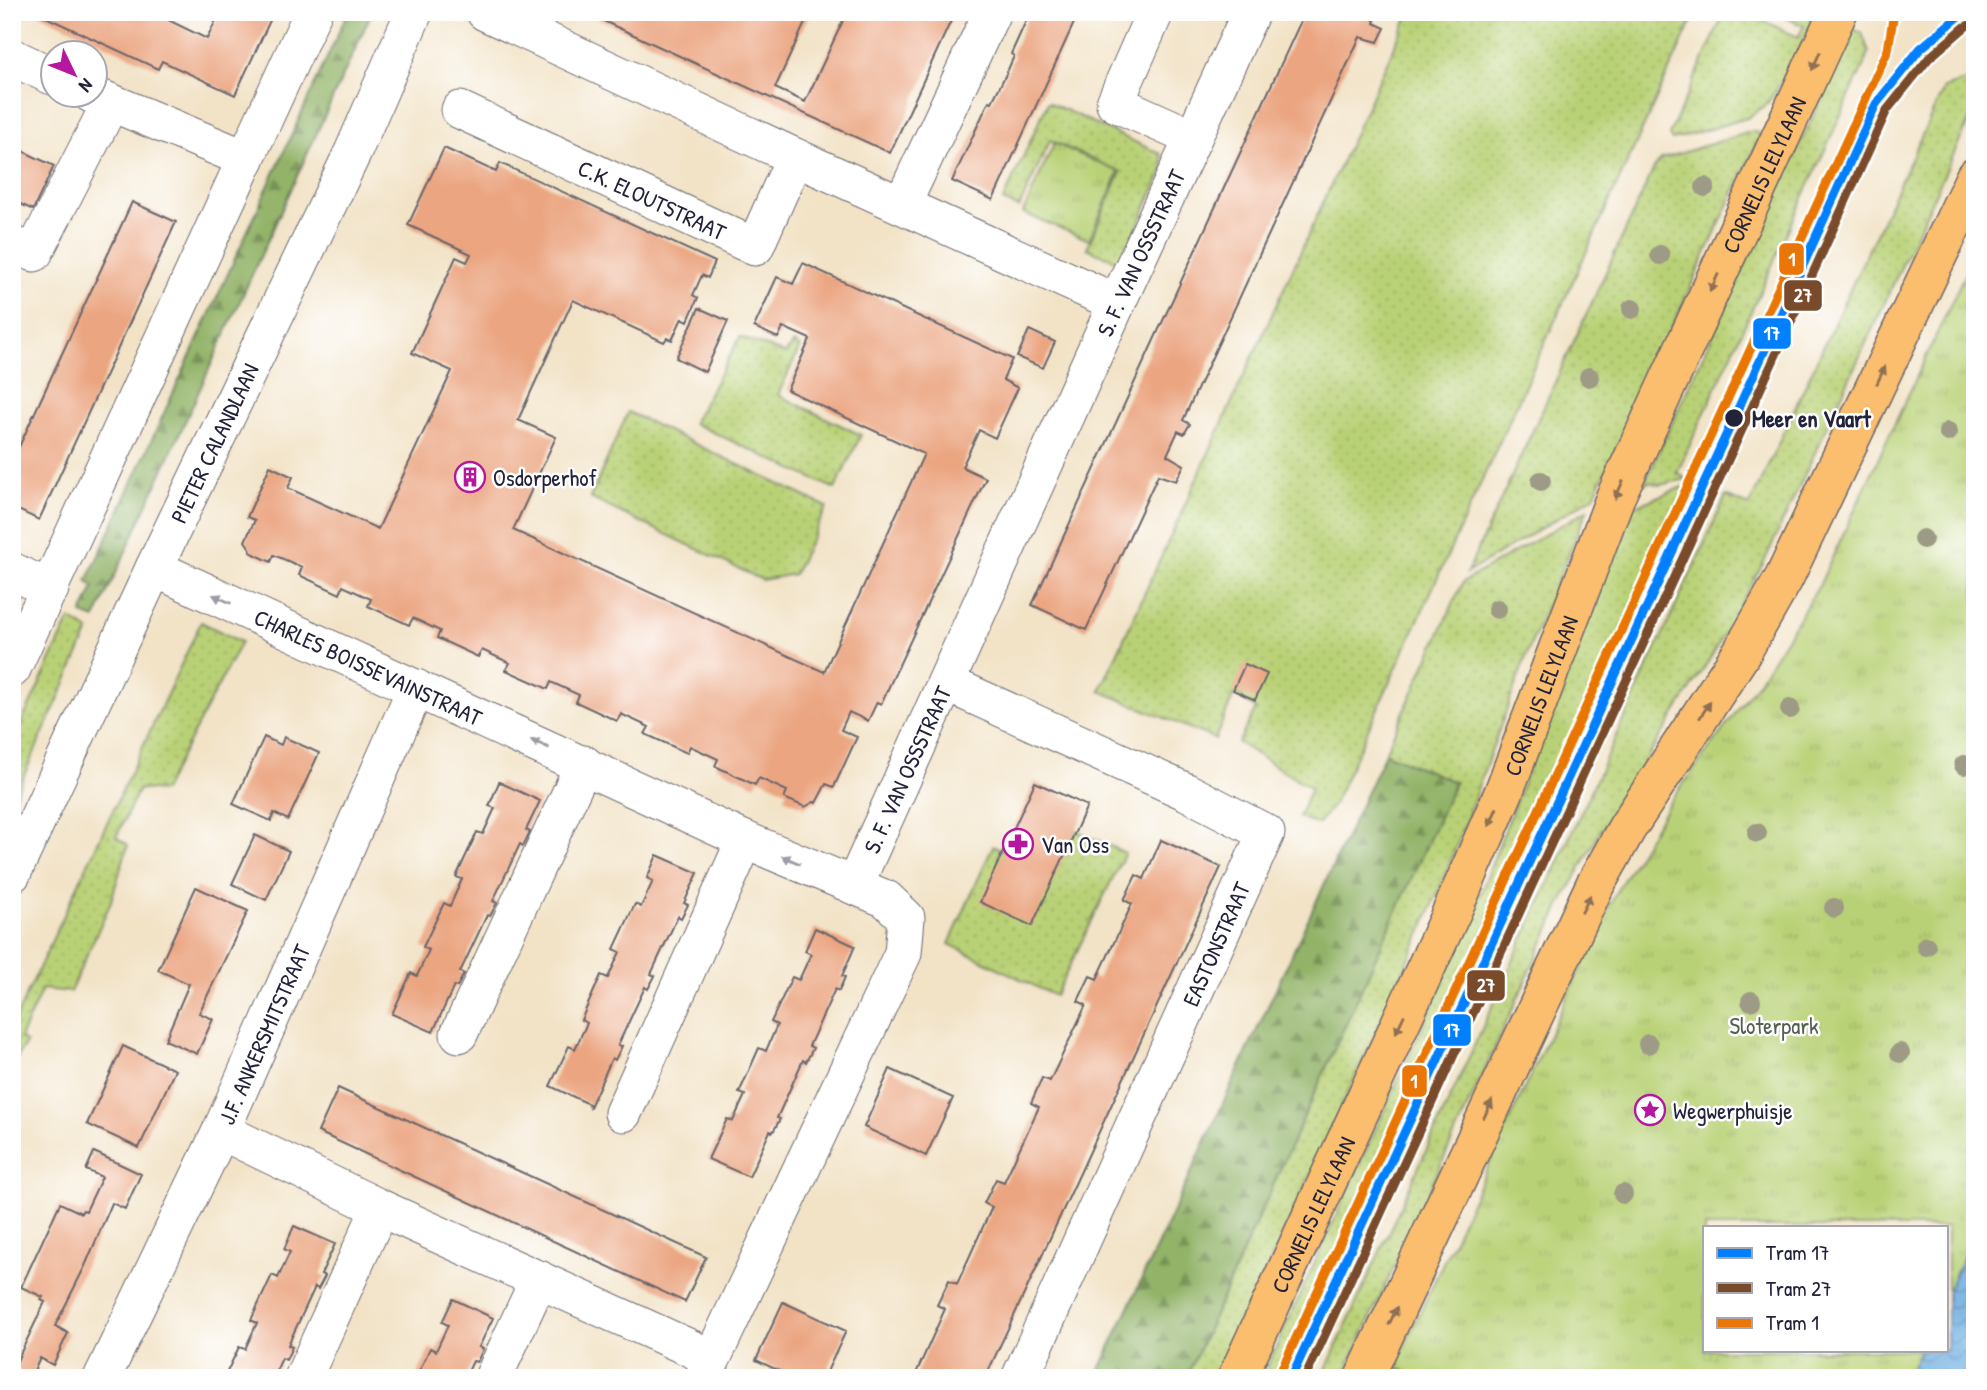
<svg xmlns="http://www.w3.org/2000/svg" width="1987" height="1390" font-family="'Patrick Hand',sans-serif">
<style>
.grass{fill:url(#grass-dots);stroke:#6e7a58;stroke-width:2}
.forest{fill:url(#forest-firs);stroke:#5a6a51;stroke-width:2}
.park{fill:url(#park-tufts);stroke:#6e7a58;stroke-width:2;fill-rule:evenodd}
.water{fill:url(#water-waves);stroke:#47688e;stroke-width:2}
.building{fill:#eba581}
.lines{fill:none;stroke-linecap:round;stroke-linejoin:round}
.minor-casing{stroke:#6b666c;stroke-width:39}
.major-casing{stroke:#6b666c;stroke-width:41}
.minor{stroke:#fff;stroke-width:37}
.major{stroke:#fbbd6e;stroke-width:38}
.tram-1-casing{stroke:#fff;stroke-width:14}
.tram-2-casing{stroke:#fff;stroke-width:14}
.tram-3-casing{stroke:#fff;stroke-width:14}
.tram-1{stroke:#007fff;stroke-width:9}
.tram-2{stroke:#7a4b2a;stroke-width:9}
.tram-3{stroke:#e97606;stroke-width:9}
.tree{fill:#9d9a86}
.oneway{fill:#8e7054}
.oneway2{fill:#9c9ca7}
.stop-dot{fill:#22223b;stroke:#fff;stroke-width:2.5}
.labels{text-anchor:middle;dominant-baseline:central;stroke-width:5;stroke-linejoin:round;paint-order:stroke}
.street-label{font-size:23px;fill:#22223b;stroke:#fff}
.stop-label{font-size:23px;font-weight:bold;fill:#22223b;stroke:#fff;text-anchor:start}
.poi-label{font-size:23px;fill:#22223b;stroke:#fff;text-anchor:start}
.park-label{font-size:23px;fill:#575f50;stroke:#fff}
.line-badge{stroke:#fff;stroke-width:2.5}
.badge-label{font-size:19px;text-anchor:middle;font-weight:bold;fill:#fff}
</style>
<defs>
<pattern id="grass-dots" width="8" height="8" patternUnits="userSpaceOnUse" patternTransform="scale(1.75)"><rect width="8" height="8" fill="#b9d176"/><path d="M2 2h.1M6 6h.1" fill="none" stroke="#9fb367" stroke-width="1.8" stroke-linecap="round"/></pattern>
<pattern id="forest-firs" width="22" height="20" patternUnits="userSpaceOnUse" patternTransform="scale(1.75)"><rect width="22" height="20" fill="#92b367"/><path d="M5 1l3.5 6h-7zM16 11l3.5 6h-7z" fill="#779156"/></pattern>
<pattern id="park-tufts" width="24" height="20" patternUnits="userSpaceOnUse" patternTransform="scale(1.75)"><rect width="24" height="20" fill="#b9d176"/><path d="M3 7l-1-3M5 7V3M7 7l1-3M15 17l-1-3M17 17v-4M19 17l1-3" fill="none" stroke="#9fb367"/></pattern>
<pattern id="water-waves" width="16" height="10" patternUnits="userSpaceOnUse" patternTransform="scale(1.75)"><rect width="16" height="10" fill="#6cade0"/><path d="M0 5q4-4 8 0t8 0" fill="none" stroke="#588cb7"/></pattern>
</defs>
<rect width="100%" height="100%" fill="#fff"/>
<filter id="ink" filterUnits="userSpaceOnUse"><feTurbulence type="fractalNoise" baseFrequency=".0143" numOctaves="2"/><feDisplacementMap in="SourceGraphic" scale="14" xChannelSelector="R" yChannelSelector="G"/><feConvolveMatrix kernelMatrix="1 2 1 2 8 2 1 2 1" color-interpolation-filters="sRGB"/></filter>
<filter id="wash" filterUnits="userSpaceOnUse"><feTurbulence type="fractalNoise" baseFrequency=".00686" numOctaves="4" result="noise"/><feDisplacementMap in="SourceGraphic" scale="28" xChannelSelector="R" yChannelSelector="G"/><feGaussianBlur stdDeviation="1.57" result="paint"/><feColorMatrix in="noise" values="0 0 0 0 0 0 0 0 0 0 0 0 0 0 0 0 0 1.4 0 .05"/><feComposite in="paint" operator="in"/></filter>
<g filter="url(#wash)">
<rect width="100%" height="100%" fill="#f2e3c7"/>
<path class="grass" d="M1410 12H1696L1334 804 1318 824 1299 817 1311 788 1238 743 1256 709 1234 694 1215 739 1100 691Z
M1725 12H1745L1798 37 1804 26 1782 16 1783 12H1804L1814 17 1789 71 1766 105 1747 118 1672 140 1669 135Z
M1853 29 1862 33 1869 52 1867 58 1677 473 1687 479 1659 485 1650 482 1644 484Z
M1968 80 1975 84V108L1764 562 1711 657 1599 834 1559 908 1343 1378H1322L1726 496 1749 506 1944 88Z
M1048 102 1161 154 1164 168 1121 263 1087 248 1121 172 1050 140 1019 208 1003 201Z
M1753 131 1758 133 1760 136 1594 496 1467 573 1655 166 1662 159Z
M740 337 785 354 794 343 800 347 778 395 861 435 835 489 693 423Z
M628 412 827 507 794 574 762 580 590 498Z
M1695 482 1553 783 1278 1378H1262L1467 929 1607 563 1633 507Z
M1587 510 1528 651 1454 853 1424 926 1232 1346 1217 1378H1186L1454 782 1385 753 1463 582Z
M70 619 89 631 12 802V743Z
M201 622 241 642 163 791 139 789 116 837 128 845 110 904 70 992 42 989 20 1038 26 1043 12 1066V1026Z
M1069 827 1125 853 1055 996 949 944 993 846 1006 851Z"/>
<path class="forest" d="M348 12H372L95 619 82 614 94 587 87 581Z
M1385 753 1455 782 1186 1378H1096Z"/>
<path class="park" d="M1054 143 1119 172 1089 240 1023 213Z
M1975 252V1378H1417L1395 1366 1615 894 1670 802 1759 681 1819 586ZM1705 1227H1947V1350H1705Z"/>
<path class="water" d="M1975 1231V1378H1907L1920 1350H1947V1292Z"/>
<g id="blocks">
<path class="building" d="M35 12H152L207 39 220 12H274L235 95 162 61 158 69Z
M584 12H810L775 88 805 102 847 12H955L890 153Z
M1030 12H1079L993 200 952 181 989 101 992 102 1007 72 1014 56 1011 54Z
M1305 12H1372L1369 17 1375 20 1374 23 1385 28 1378 42 1360 37 1183 420 1190 424 1184 434 1178 431 1167 455 1184 465 1176 481 1158 475 1086 630 1032 605Z
M12 146 54 166 33 210 12 200Z
M444 148 496 172 500 163 715 262 708 278 702 275 693 295 698 298 688 321 682 318 672 340 667 338 664 342 573 300 518 420 556 437 513 530 824 672 924 454 787 390 810 339 783 327 778 338 754 327 777 277 793 284 803 263 1012 359 1003 380 1018 388 995 438 979 430 962 467 986 478 881 704 877 702 868 721 849 712 841 730 857 737 834 787 826 784 816 803 814 802 805 807 784 798 787 791 759 778 755 785 715 766 718 759 690 746 687 753 645 734 649 727 621 714 617 721 576 702 579 695 551 682 548 689 506 670 510 663 482 650 478 657 437 638 440 631 413 618 409 625 368 606 371 599 343 586 340 594 299 575 302 567 274 555 271 562 250 552 251 550 245 541 255 520 247 517 270 466 293 477 288 488 378 529 452 371 412 353 456 257 467 262 471 254 408 225Z
M132 202 176 222 39 520 12 507V462Z
M699 308 728 321 705 372 676 358Z
M1029 330 1055 342 1043 368 1017 357Z
M1245 664 1267 674 1255 700 1233 690Z
M264 737 281 745 284 737 319 753 288 820 274 813 271 821 233 804Z
M499 782 540 801 526 830 530 832 523 846 520 844 493 901 497 903 490 916 487 915 460 972 464 974 457 987 454 986 433 1032 392 1014 411 973 417 976 429 950 423 947 444 903 450 906 462 879 456 877 477 832 483 834 495 808 489 806Z
M1035 782 1087 806 1032 926 980 902Z
M255 835 289 851 266 900 232 884Z
M1161 840 1221 867 1034 1273 985 1378H914L945 1309 937 1305 949 1280 957 1284 992 1207 984 1203 996 1179 1004 1182 1039 1107 1031 1103 1042 1078 1050 1081 1086 1005 1078 1001 1090 976 1097 979 1132 904 1124 900 1136 875 1144 879Z
M657 855 698 873 684 903 688 905 681 918 678 916 651 974 655 976 648 989 645 987 618 1045 622 1046 615 1060 612 1058 590 1107 589 1104 550 1086 569 1046 575 1049 587 1023 581 1020 601 975 608 978 620 952 614 949 635 904 641 907 653 881 647 878Z
M196 887 248 911 199 1013 213 1019 197 1054 165 1040 189 984 158 970Z
M815 928 855 946 842 976 845 977 839 991 835 989 809 1046 813 1048 806 1062 803 1060 777 1118 780 1119 773 1132 770 1131 749 1177 708 1159 727 1119 733 1121 745 1095 739 1093 759 1048 766 1051 777 1025 771 1022 792 977 799 980 811 954 805 951Z
M123 1046 175 1070 139 1148 87 1124Z
M890 1069 953 1098 926 1156 864 1127Z
M338 1088 706 1257 685 1302 318 1132Z
M1645 1101 1658 1105 1655 1116 1642 1113Z
M94 1152 141 1174 125 1209 112 1203 85 1266 55 1326 68 1333 53 1365 40 1358 31 1378H12V1371L45 1302 41 1300 43 1297 21 1287 60 1203 81 1213 83 1210 86 1211 102 1177 86 1170Z
M294 1226 335 1244 321 1274 325 1276 318 1289 315 1287 288 1345 292 1347 286 1360 282 1358 273 1378H224L239 1347 245 1349 257 1323 251 1320 272 1275 278 1278 290 1252 284 1249Z
M453 1299 493 1318 479 1347 483 1349 477 1362 473 1361 465 1378H416L430 1348 436 1351 448 1325 442 1322Z
M783 1302 846 1331 824 1378H794L756 1360Z"/>
</g>
</g>
<g filter="url(#ink)">
<use href="#blocks" fill-opacity="0" stroke="#6b666c" stroke-width="2"/>
<g class="lines">
<g class="minor-casing">
<g id="minor">
<path d="M485 12 795 157 1117 303"/>
<path d="M1155 12 1115 103 1193 138"/>
<path d="M12 57 52 76"/>
<path d="M91 94 246 159"/>
<path id="s1" d="M460 110 755 247 795 157"/>
<path d="M902 205 992 12"/>
<path d="M12 244 34 253 110 104"/>
<path id="s2" d="M154 568 745 840 886 899 906 918 903 953 703 1378"/>
<path d="M12 571 50 589"/>
<path d="M12 669 313 12"/>
<path d="M946 683 1187 792 1266 833 1020 1378"/>
<path id="s3" d="M12 874 154 568 353 152 414 12"/>
<path id="s4" d="M854 886 1117 303 1251 12"/>
<path d="M459 1034 584 764"/>
<path d="M623 1113 745 840"/>
<path d="M221 1131 380 1208 712 1358"/>
<path id="s5" d="M102 1378 221 1131 416 688"/>
<path d="M303 1378 380 1208"/>
<path d="M493 1378 539 1279"/>
</g>
</g>
<g class="major-casing">
<g id="major">
<path id="s6" d="M1237 1378 1453 909 1503 794 1615 498 1838 12"/>
<path d="M1364 1378 1595 885 1627 828 1742 652 1784 578 1975 177"/>
</g>
</g>
<use href="#minor" class="minor"/>
<use href="#major" class="major"/>
<g class="tram-1-casing">
<path id="tram-1" d="M1291 1378 1734 418 1876 104 1920 49 1958 17 1968 12"/>
</g>
<g class="tram-2-casing">
<path id="tram-2" d="M1305 1378 1745 423 1887 110 1929 58 1965 27 1973 23"/>
</g>
<g class="tram-3-casing">
<path id="tram-3" d="M1280 1373 1888 50 1894 12"/>
</g>
<use href="#tram-1" class="tram-1"/>
<use href="#tram-2" class="tram-2"/>
<use href="#tram-3" class="tram-3"/>
</g>
<g class="tree">
<circle cx="1705" cy="187" r="10"/>
<circle cx="1660" cy="255" r="10"/>
<circle cx="1632" cy="309" r="10"/>
<circle cx="1589" cy="377" r="10"/>
<circle cx="1948" cy="432" r="10"/>
<circle cx="1541" cy="481" r="10"/>
<circle cx="1923" cy="539" r="10"/>
<circle cx="1497" cy="609" r="10"/>
<circle cx="1790" cy="709" r="10"/>
<circle cx="1964" cy="765" r="10"/>
<circle cx="1757" cy="833" r="10"/>
<circle cx="1834" cy="908" r="10"/>
<circle cx="1926" cy="946" r="10"/>
<circle cx="1751" cy="1001" r="10"/>
<circle cx="1648" cy="1044" r="10"/>
<circle cx="1900" cy="1053" r="10"/>
<circle cx="1623" cy="1194" r="10"/>
</g>
<defs><path id="oneway-solid" d="M-6-.8H1V-3.2L6.5 0L1 3.2V.8H-6Z" transform="scale(1.75)"/></defs>
<g class="oneway">
<use href="#oneway-solid" transform="translate(1816 61) rotate(114)"/>
<use href="#oneway-solid" transform="translate(1714 283) rotate(115)"/>
<use href="#oneway-solid" transform="translate(1881 375) rotate(-65)"/>
<use href="#oneway-solid" transform="translate(1619 490) rotate(114)"/>
<use href="#oneway-solid" transform="translate(1705 710) rotate(-57)"/>
<use href="#oneway-solid" transform="translate(1493 817) rotate(113)"/>
<use href="#oneway-solid" transform="translate(1586 904) rotate(-64)"/>
<use href="#oneway-solid" transform="translate(1400 1024) rotate(115)"/>
<use href="#oneway-solid" transform="translate(1488 1109) rotate(-65)"/>
<use href="#oneway-solid" transform="translate(1393 1316) rotate(-65)"/>
</g>
<g class="oneway2">
<use href="#oneway-solid" transform="translate(222 599) rotate(-155)"/>
<use href="#oneway-solid" transform="translate(540 744) rotate(-156)"/>
<use href="#oneway-solid" transform="translate(791 860) rotate(-157)"/>
</g>
</g>
<defs>
<g id="building-ring" transform="scale(1.575)"><circle r="9.5" fill="#fff" stroke="#b5179e" stroke-width="1.5"/><path d="M-4-6H4V6H1V3H-1V6H-4ZM-2.5-4.3h1.7v1.8h-1.7ZM.8-4.3h1.7v1.8H.8ZM-2.5-1h1.7V.8h-1.7ZM.8-1h1.7V.8H.8Z" fill="#b5179e"/></g>
<g id="pharmacy-ring" transform="scale(1.575)"><circle r="9.5" fill="#fff" stroke="#b5179e" stroke-width="1.5"/><path d="M-2-6h4v4h4v4h-4v4h-4v-4h-4v-4h4Z" fill="#b5179e"/></g>
<g id="sight-ring" transform="scale(1.575)"><circle r="9.5" fill="#fff" stroke="#b5179e" stroke-width="1.5"/><path d="M0-6L1.8-2.2L6-1.7L2.9 1.2L3.7 5.4L0 3.3L-3.7 5.4L-2.9 1.2L-6-1.7L-1.8-2.2Z" fill="#b5179e"/></g>
</defs>
<g fill-rule="evenodd">
<use href="#building-ring" x="470" y="477"/>
<use href="#pharmacy-ring" x="1018" y="844"/>
<use href="#sight-ring" x="1650" y="1110"/>
</g>
<circle class="stop-dot" cx="1734" cy="418" r="10"/>
<g class="labels">
<g class="street-label">
<text stroke="none"><textPath href="#s6" startOffset="1314">CORNELIS LELYLAAN</textPath></text>
<text stroke="none"><textPath href="#s1" startOffset="212">C.K. ELOUTSTRAAT</textPath></text>
<text stroke="none"><textPath href="#s4" startOffset="695">S. F. VAN OSSSTRAAT</textPath></text>
<text stroke="none"><textPath href="#s3" startOffset="476">PIETER CALANDLAAN</textPath></text>
<text stroke="none"><textPath href="#s2" startOffset="236">CHARLES BOISSEVAINSTRAAT</textPath></text>
<text stroke="none"><textPath href="#s6" startOffset="747">CORNELIS LELYLAAN</textPath></text>
<text stroke="none"><textPath href="#s4" startOffset="128">S. F. VAN OSSSTRAAT</textPath></text>
<text transform="translate(1216 944) rotate(-66)">EASTONSTRAAT</text>
<text stroke="none"><textPath href="#s5" startOffset="380">J.F. ANKERSMITSTRAAT</textPath></text>
<text stroke="none"><textPath href="#s6" startOffset="180">CORNELIS LELYLAAN</textPath></text>
</g>
<g class="stop-label">
<text x="1752" y="418">Meer en Vaart</text>
</g>
<g class="poi-label">
<text x="493" y="477">Osdorperhof</text>
<text x="1041" y="844">Van Oss</text>
<text x="1673" y="1110">Wegwerphuisje</text>
</g>
<g class="park-label">
<text x="1774" y="1025">Sloterpark</text>
</g>
</g>
<g class="line-badge">
<rect x="1778" y="242" width="27" height="34" rx="7" fill="#e97606"/>
<rect x="1783" y="279" width="40" height="33" rx="7" fill="#7a4b2a"/>
<rect x="1752" y="317" width="40" height="33" rx="7" fill="#007fff"/>
<rect x="1466" y="969" width="40" height="33" rx="7" fill="#7a4b2a"/>
<rect x="1432" y="1013" width="40" height="34" rx="7" fill="#007fff"/>
<rect x="1401" y="1064" width="27" height="34" rx="7" fill="#e97606"/>
</g>
<g class="badge-label">
<text x="1792" y="266">1</text>
<text x="1803" y="302">27</text>
<text x="1772" y="340">17</text>
<text x="1486" y="992">27</text>
<text x="1452" y="1037">17</text>
<text x="1414" y="1088">1</text>
</g>
<rect width="1987" height="1390" fill="none" stroke="#fff" stroke-width="42"/>
<rect x="1703" y="1226" width="245" height="126" fill="#ffffff" stroke="#a7a7b1" stroke-width="2"/>
<rect x="1717" y="1248" width="35" height="10" fill="#007fff" stroke="#a7a7b1" stroke-width="2"/>
<text x="1766" y="1260" font-size="21" fill="#22223b">Tram 17</text>
<rect x="1717" y="1283" width="35" height="10" fill="#7a4b2a" stroke="#a7a7b1" stroke-width="2"/>
<text x="1766" y="1296" font-size="21" fill="#22223b">Tram 27</text>
<rect x="1717" y="1318" width="35" height="10" fill="#e97606" stroke="#a7a7b1" stroke-width="2"/>
<text x="1766" y="1330" font-size="21" fill="#22223b">Tram 1</text>
<g transform="translate(74 74) rotate(133)"><circle r="33" fill="#ffffff" stroke="#a7a7b1" stroke-width="2"/>
<path d="M0-5L12 26L0 18L-12 26Z" fill="#b5179e"/>
<text y="-10" font-size="19" font-weight="bold" text-anchor="middle" fill="#22223b">N</text>
</g>
</svg>
